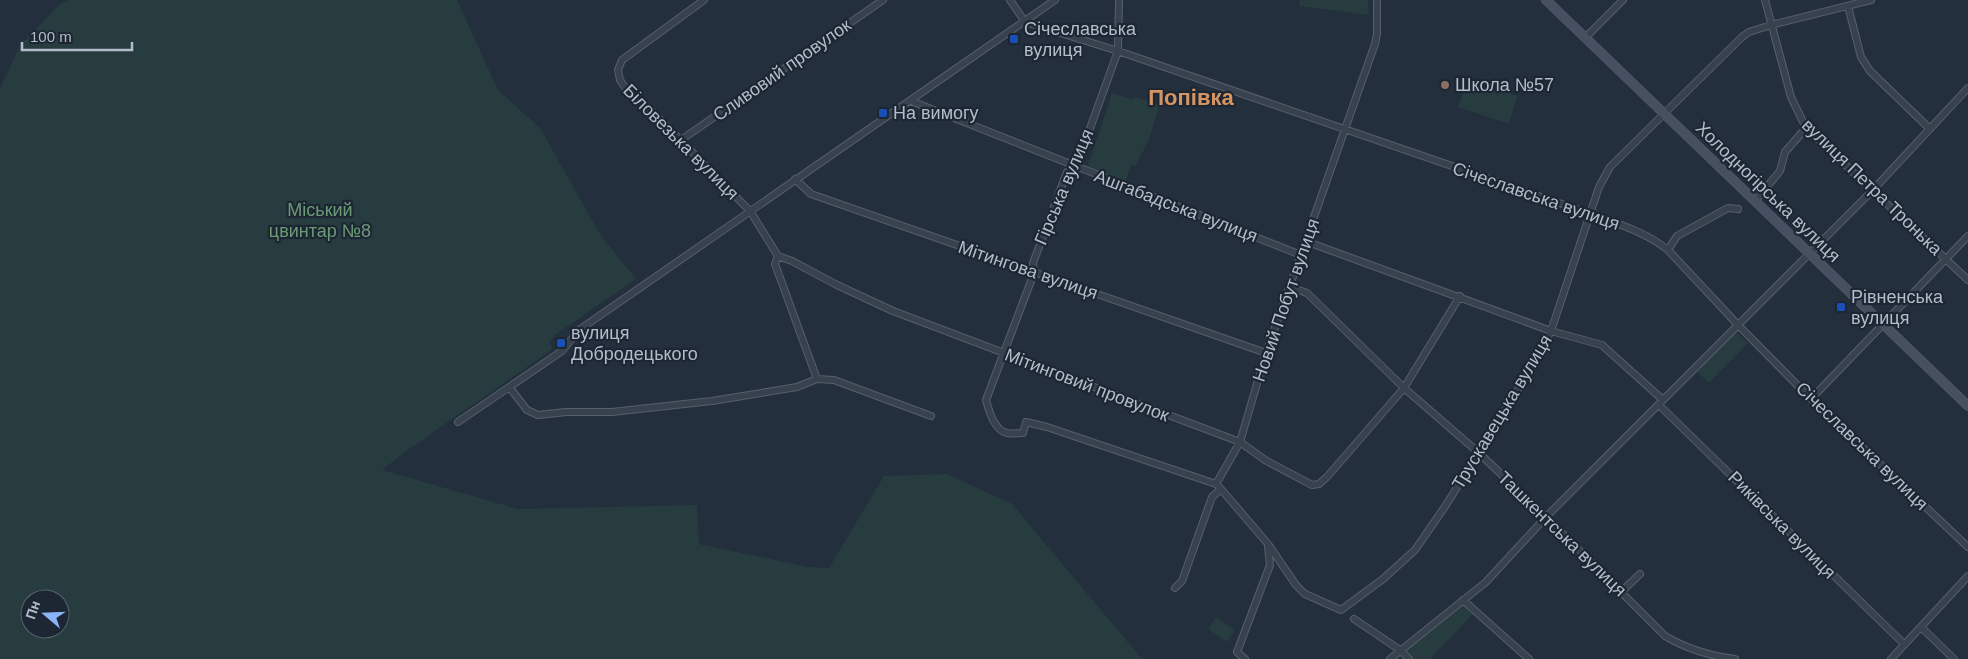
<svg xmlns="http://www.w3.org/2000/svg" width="1968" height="659" font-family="Arial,sans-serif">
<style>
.green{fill:#263c3f;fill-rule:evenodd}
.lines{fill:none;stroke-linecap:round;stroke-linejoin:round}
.minor-casing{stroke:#565f6c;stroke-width:8}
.secondary-casing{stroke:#565f6c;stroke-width:10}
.minor{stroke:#38414e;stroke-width:6}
.secondary{stroke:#465061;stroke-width:9}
.transit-dot{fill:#1a4fb4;stroke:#1d2633;stroke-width:2}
.education-dot{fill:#8d6e63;stroke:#1d2633;stroke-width:2}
.labels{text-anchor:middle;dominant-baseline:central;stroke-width:4.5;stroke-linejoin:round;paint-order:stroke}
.poi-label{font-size:18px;fill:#b4bcc9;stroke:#1d2633;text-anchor:start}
.street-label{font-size:18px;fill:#b4bcc9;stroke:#1d2633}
.park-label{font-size:18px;fill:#6b9a76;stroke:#1d2633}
.district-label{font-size:22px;font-weight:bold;fill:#d59563;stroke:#1d2633}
</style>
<rect width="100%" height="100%" fill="#242f3e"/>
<path class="green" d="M69 0H457L498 90 540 128 601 236 636 279 555 335 549 342 552 347 550 351 405 452 382 470 518 509 697 505 699 544 808 567 829 568 884 476 947 474 1012 504 1142 659H0V88L21 44 60 4ZM30 599H60V629H30Z
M1299 0H1368L1369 15 1300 6Z
M1467 80 1517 96 1509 124 1458 107Z
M1112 93 1133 100 1134 97 1160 104 1148 142 1135 166 1131 165 1126 181 1090 169 1088 165Z
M1735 331 1748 343 1709 383 1696 371Z
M1463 604 1472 615 1430 659H1414L1405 650Z
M1216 617 1235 630 1227 642 1208 629Z"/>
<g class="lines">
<g class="minor-casing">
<path id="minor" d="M704 0 622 60 618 70 620 80 628 92 651 110 750 211 778 256 792 261 837 285 893 311 1240 442 1265 460 1312 485 1319 484 1327 477 1404 388 1460 296
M1010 0 1025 22 1118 51 1591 214C1618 224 1646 232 1668 250L1739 326 1811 399 1968 547
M1119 0 1118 51 1076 167 1067 172 1033 263 1034 273 986 400C989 411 994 430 1007 433 1012 434 1018 433 1023 433L1026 422 1047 427 1216 484
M1765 0 1791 97 1806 128 1968 280
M1848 6 1861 57 1870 71 1930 129
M1585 38 1623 0
M911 101 1301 255
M681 140 883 0
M795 179 811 194 1266 353
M1755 201 1780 171 1785 152 1806 128
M1305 241 1551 331 1602 345 1663 400
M1668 250 1677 236 1728 208 1738 209
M778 256 775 264 817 379
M1290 287 1307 293 1404 388 1479 453 1546 517 1665 636C1687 649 1710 656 1735 659
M510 388 527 410 538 415 566 412H612L712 401 797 387 817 379 834 380 931 416
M1811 399 1968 236
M1659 405 1904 644
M458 422 562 351 579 330 1055 0
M1221 489 1268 544 1296 585 1305 594 1341 610 1383 579 1415 550 1446 505 1516 393 1551 331 1599 187 1610 167 1742 37 1749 32 1771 25 1871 0
M1175 588 1182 581 1212 497 1221 489 1216 484 1240 442 1266 353 1375 44 1377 34V0
M1621 592 1640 574
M1463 600 1529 659
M1354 619 1400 650 1409 659
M1921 627 1954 659
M1245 659 1237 652 1270 565 1268 546
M1390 659 1486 582 1546 517 1872 191 1968 88
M1891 659 1968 576"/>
</g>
<g class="secondary-casing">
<path id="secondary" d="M1546 0 1968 406"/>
</g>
<use href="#minor" class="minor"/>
<use href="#secondary" class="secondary"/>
</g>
<g class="transit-dot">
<rect x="1009" y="34" width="10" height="10" rx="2.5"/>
<rect x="878" y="108" width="10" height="10" rx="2.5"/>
<rect x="1836" y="302" width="10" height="10" rx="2.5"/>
<rect x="556" y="338" width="10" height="10" rx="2.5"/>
</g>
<circle class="education-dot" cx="1445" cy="85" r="5"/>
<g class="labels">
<g class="poi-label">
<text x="1024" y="29">Січеславська<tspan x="1024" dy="21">вулиця</tspan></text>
<text x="1455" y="85">Школа №57</text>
<text x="893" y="113">На вимогу</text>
<text x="1851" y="297">Рівненська<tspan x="1851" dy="21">вулиця</tspan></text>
<text x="571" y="333">вулиця<tspan x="571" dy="21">Добродецького</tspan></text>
</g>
<g class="street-label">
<text transform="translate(782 70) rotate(-35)">Сливовий провулок</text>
<text transform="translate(681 142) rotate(45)">Біловезька вулиця</text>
<text transform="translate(1064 187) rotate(-67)">Гірська вулиця</text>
<text transform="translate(1872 187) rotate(44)">вулиця Петра Тронька</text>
<text transform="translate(1768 192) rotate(44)">Холодногірська вулиця</text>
<text transform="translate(1536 196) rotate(19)">Січеславська вулиця</text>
<text transform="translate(1176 206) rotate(21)">Ашгабадська вулиця</text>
<text transform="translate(1028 270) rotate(19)">Мітингова вулиця</text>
<text transform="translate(1286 300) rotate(-71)">Новий Побут вулиця</text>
<text transform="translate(1087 385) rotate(21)">Мітинговий провулок</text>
<text transform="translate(1502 412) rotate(-59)">Трускавецька вулиця</text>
<text transform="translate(1862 446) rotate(44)">Січеславська вулиця</text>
<text transform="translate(1782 525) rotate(45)">Риківська вулиця</text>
<text transform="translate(1562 534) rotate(44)">Ташкентська вулиця</text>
</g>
<g class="park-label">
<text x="320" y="210">Міський<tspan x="320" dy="21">цвинтар №8</tspan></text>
</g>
<g class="district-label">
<text x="1191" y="97">Попівка</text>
</g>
</g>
<g transform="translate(45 614) rotate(289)"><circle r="24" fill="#1d2633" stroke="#59626f"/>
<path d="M0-4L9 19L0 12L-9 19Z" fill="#8ab4f8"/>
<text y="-8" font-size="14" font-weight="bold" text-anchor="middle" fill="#b4bcc9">Пн</text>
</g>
<path d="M22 42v8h110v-8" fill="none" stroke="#b4bcc9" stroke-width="2.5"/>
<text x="30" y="42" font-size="15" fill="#b4bcc9" stroke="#1d2633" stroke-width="4" paint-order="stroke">100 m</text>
</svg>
